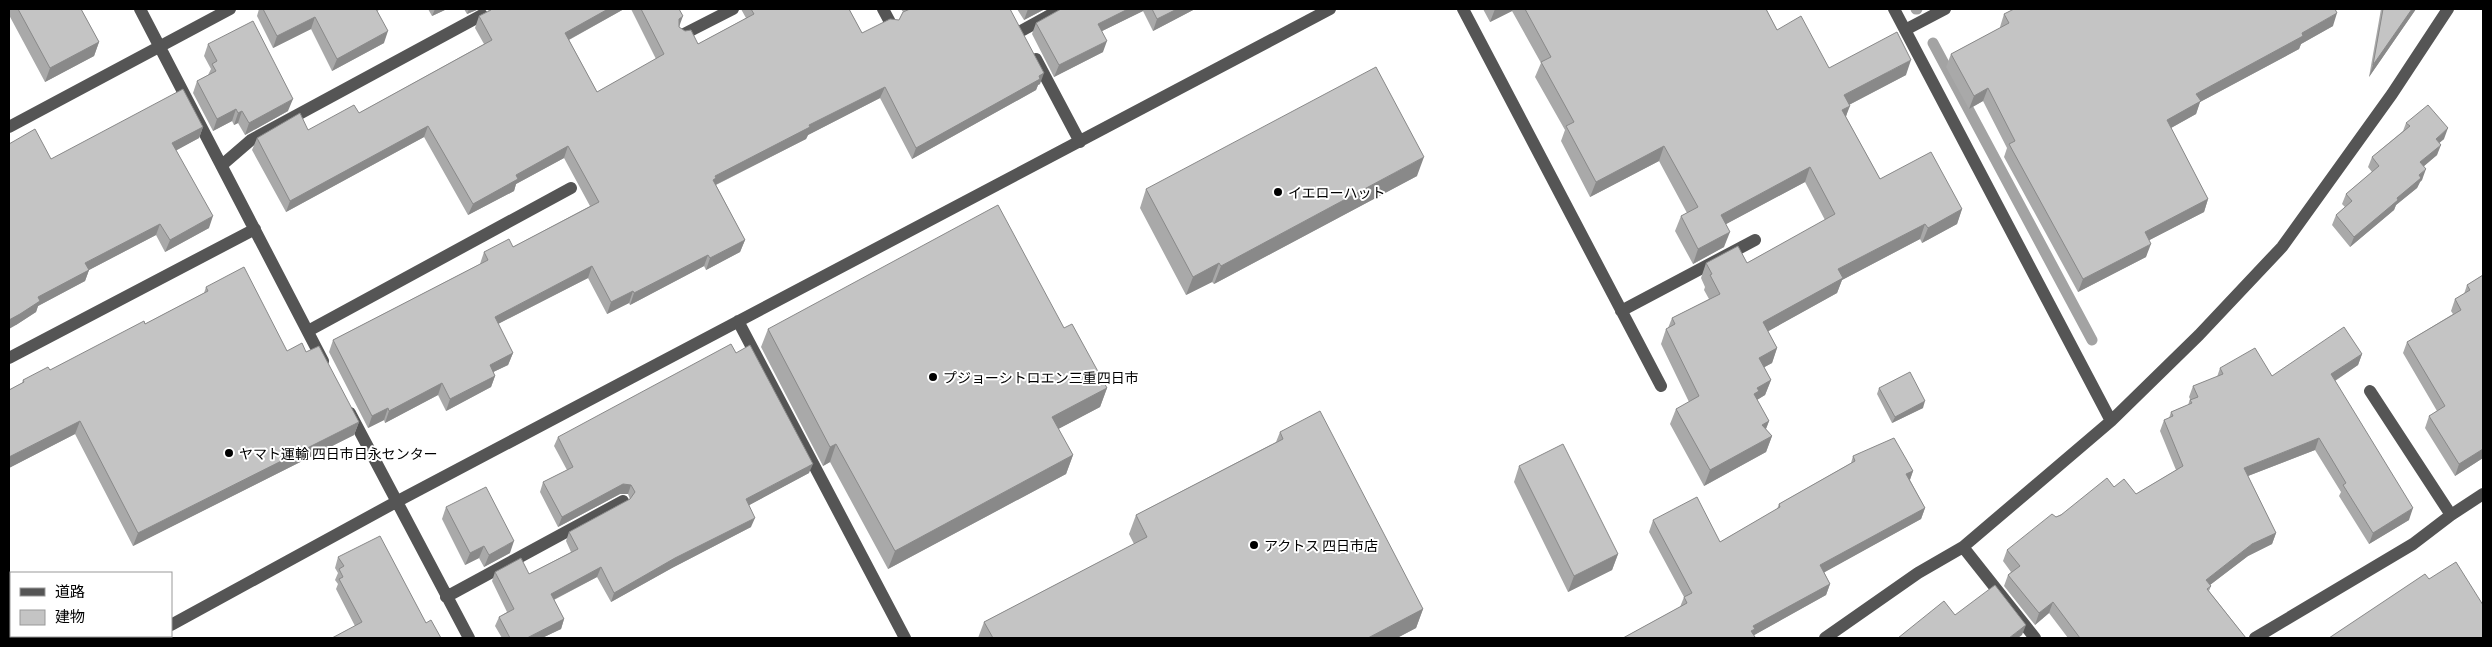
<svg xmlns="http://www.w3.org/2000/svg" width="2492" height="647" font-family="Barlow,'Noto Sans JP',sans-serif">
<style>
.lines{fill:none;stroke-linecap:round;stroke-linejoin:round}
.stream{stroke:#a3a3a3;stroke-width:11}
.minor{stroke:#555;stroke-width:12}
.wall{fill:#a9a9a9}
.shaded-wall{fill:#898989}
.building{fill:#c4c4c4;stroke:#898989}
.poi-dot{fill:#000;stroke:#fff;stroke-width:2}
.labels{text-anchor:middle;dominant-baseline:central;stroke-width:4;stroke-linejoin:round;paint-order:stroke}
.poi-label{font-size:14px;fill:#000;stroke:#fff;text-anchor:start}
</style>
<rect width="100%" height="100%" fill="#fff"/>
<g class="lines">
<path class="stream" d="M1916 9H1917
M1933 43 2092 340"/>
<path class="minor" d="M140 9 323 361
M883 9 891 24
M1463 9 1661 386
M1894 9 2111 421
M1905 30 1945 9
M1021 31 1061 9
M682 35 733 9
M1036 59 1080 142
M9 127 230 9
M222 165 251 140 482 15
M1621 311 1755 240
M738 321 905 638
M308 331 571 188
M9 358 255 229
M350 413 469 638
M2451 515 2483 494
M1963 547 2035 638
M446 597 623 501
M171 625 396 502 1330 9
M147 638 151 636
M1825 638 1918 573 1963 547 2111 421 2199 335 2282 247 2392 94 2448 9
M2255 638 2413 544 2451 515 2370 391"/>
</g>
<path class="wall" d="M9 9H81L99 42 94 56 45 82 9 15Z
M259 9H381L377 11 384 43 332 71 311 29 273 48 257 16Z
M428 9H447L432 16Z
M464 9H479L467 14Z
M486 9H624L569 40 597 92 656 59 631 9H679V27L698 44 746 18 741 9H849L862 33 899 20 903 12 901 9H1010L1040 84 1038 85 1036 90 912 159 880 98 808 135 806 139 716 185 745 240 740 252 706 270 704 266 630 305 629 303 607 314 588 278 498 324 513 353 508 365 493 372 495 376 491 387 446 411 438 395 385 423 384 420 368 428 329 352 333 340 480 264 484 252 513 247 590 206 564 158 516 184 514 191 468 215 424 137 286 212 252 150 257 138 308 130 359 113 484 44 475 28 479 16 489 11Z
M1017 9H1045L1024 20Z
M1061 9H1195L1153 31 1143 11 1102 31 1103 52 1054 77 1032 34 1036 23Z
M1483 9H1766L1777 30 1829 68 1906 75 1849 105 1846 117 1880 179 1962 209 1957 224 1922 243 1920 239 1842 280 1837 293 1768 331 1777 348 1772 363 1764 367 1771 380 1765 395 1757 400 1769 421 1766 429 1772 436 1766 452 1704 486 1670 424 1676 409 1689 402 1661 344 1666 329 1668 328 1672 318 1709 299 1704 290 1705 287 1701 278 1706 263H1747L1825 220 1805 182 1726 224 1724 247 1693 264 1675 231 1681 216 1687 213 1659 161 1590 197 1561 141 1565 130 1535 77 1541 63 1512 11 1490 22Z
M2381 9H2416L2369 77Z
M2004 14 2333 26 2301 44 2299 49 2200 102 2196 114 2171 128 2208 199 2204 212 2149 240 2146 257 2078 292 2004 157 2007 148 1983 101 1969 109 1946 67 1951 54 2000 28V27Z
M208 44 288 111 245 135 238 123 234 125 232 121 213 131 193 93 197 81 208 75 211 69 204 56Z
M2406 123 2444 139 2439 143 2437 155 2424 166 2422 180 2420 182 2417 188 2396 205 2394 210 2350 247 2332 225 2336 215 2345 207 2342 204 2346 194 2372 172 2368 167 2372 157 2403 131Z
M203 127 199 138 176 150 209 228 165 252 156 235 89 270 85 281 38 306 36 312 16 325 51 159Z
M1417 176 1214 284 1212 282 1186 295 1140 208 1146 189Z
M2483 275V458L2455 476 2425 428 2429 416 2437 411 2403 353 2407 342 2453 314 2451 311 2455 299 2464 294 2467 285Z
M206 287 287 351 306 352 359 422 354 435 133 546 75 434 9 468V390L22 383 23 380 50 370 145 324 204 293Z
M1064 328 1107 388 1100 407 1058 429 1073 455 1066 474 888 569 830 462 823 466 761 347 768 329Z
M736 353 809 473 749 505 751 527 672 568 611 602 597 577 554 600 564 619 561 629 542 638H502L495 626 499 617 507 612 492 581 495 572 529 574 571 552 566 541 569 532 630 499 628 494H620L558 527 540 492 543 482 567 470 554 446 558 437Z
M2362 354 2358 365 2335 381 2409 520 2369 544 2339 496 2341 492 2315 450 2248 476 2276 533 2272 544 2248 556 2210 585 2211 586 2209 591 2246 638H2068L2049 613 2035 625 2004 586 2008 575 2011 572 2003 561 2007 550 2056 517 2114 487 2136 494 2176 470 2160 431 2164 420 2169 418 2171 412 2188 405 2190 399 2189 397 2193 386 2217 377 2220 368 2272 376Z
M1879 388 1923 408 1892 423 1877 394Z
M1280 432 1423 609 1416 628 1397 638H978L984 622 1134 544 1129 534 1136 515 1276 442Z
M1853 456 1913 471 1910 480 1925 508 1921 519 1824 572 1830 584 1826 595 1754 635V638H1623L1680 607 1684 597 1649 532 1653 520 1720 542 1777 509 1779 504 1851 463Z
M1519 466 1618 554 1612 570 1568 592 1514 482Z
M446 507 510 553 484 567 479 558 465 565 442 519Z
M338 557 426 623 441 638 355 626 336 589 338 584 335 580 338 573 335 568Z"/>
<path class="shaded-wall" d="M435 9H447L432 16Z
M469 9H479L467 14Z
M608 9H624L561 44 565 33Z
M1028 9H1045L1024 20Z
M1128 9H1144L1143 11 1094 35 1098 24Z
M1177 9H1195L1153 31 1157 19Z
M1495 9H1513L1512 11 1490 22Z
M2412 9H2416L2369 77 2373 65Z
M2337 13 2333 26 2301 44 2299 49 2200 102 2196 114 2162 133 2167 120 2196 94 2302 33Z
M683 16 679 27V19Z
M315 17 311 29 273 48 277 36Z
M388 31 384 43 332 71 337 59Z
M1107 41 1103 52 1054 77 1059 65Z
M99 42 94 56 45 82 50 68Z
M1911 60 1906 75 1839 110 1844 95Z
M1044 73 1040 84 1038 85 1036 90 912 159 916 148Z
M885 87 880 98 808 135 806 139 713 186 709 191 715 176 809 125Z
M1988 88 1983 101 1969 109 1974 96Z
M293 99 288 111 245 135 249 123Z
M1850 106 1844 121 1842 110Z
M236 109 232 121 213 131 217 119Z
M242 111 238 123 234 125 238 113Z
M428 126 424 137 286 212 290 201Z
M203 127 199 138 168 155 172 143Z
M2448 128 2444 139 2432 149 2436 139Z
M2441 145 2437 155 2417 172 2420 162Z
M568 146 564 158 516 184 514 191 468 215 473 204 516 175Z
M1664 146 1659 161 1590 197 1596 182Z
M1424 157 1417 176 1214 284 1221 266Z
M1810 167 1805 182 1715 230 1721 215Z
M2426 169 2422 180 2420 182 2417 188 2396 205 2394 210 2350 247 2354 237Z
M2208 199 2204 212 2140 245 2145 232Z
M1962 209 1957 224 1922 243 1928 228Z
M213 216 209 228 165 252 170 240Z
M160 224 156 235 89 270 85 281 38 306 36 312 16 325 9 329V320L38 297 85 263Z
M1925 224 1920 239 1842 280 1837 293 1758 337 1763 322 1838 269Z
M1730 232 1724 247 1693 264 1698 249Z
M745 240 740 252 706 270 710 258Z
M2151 244 2146 257 2078 292 2083 279Z
M708 255 704 266 630 305 634 293Z
M1219 263 1212 282 1186 295 1193 277Z
M592 266 588 278 490 328 495 317Z
M633 291 629 303 607 314 611 302Z
M1777 348 1772 363 1754 373 1759 358Z
M513 353 508 365 485 376 490 365Z
M2362 354 2358 365 2327 386 2331 374Z
M495 376 491 387 446 411 450 399Z
M1771 380 1765 395 1755 401 1754 394 1757 388Z
M442 383 438 395 385 423 389 411Z
M1107 388 1100 407 1045 436 1052 417Z
M1925 401 1923 408 1892 423 1895 417Z
M388 408 384 420 368 428 372 416Z
M80 421 75 434 9 468V457Z
M1769 421 1763 436 1762 425Z
M359 422 354 435 133 546 138 533Z
M1772 436 1766 452 1704 486 1710 470Z
M2319 438 2315 450 2240 479 2244 468Z
M836 444 830 462 823 466 830 447Z
M2483 449V458L2455 476 2459 464Z
M1073 455 1066 474 888 569 895 551Z
M813 464 809 473 742 509 746 499Z
M1913 471 1909 482 1906 474Z
M623 484 631 485 628 494H620L558 527 562 517Z
M1925 508 1921 519 1816 577 1820 565Z
M2413 508 2409 520 2369 544 2373 533Z
M755 518 751 527 672 568 611 602 614 593 675 558Z
M2276 533 2272 544 2248 556 2202 591 2206 580 2252 544Z
M514 541 510 553 484 567 489 555Z
M484 546 479 558 465 565 470 553Z
M1618 554 1612 570 1568 592 1574 576Z
M601 567 597 577 547 603 551 594Z
M1830 584 1826 595 1749 638 1753 626Z
M2053 602 2049 613 2035 625 2039 613Z
M1423 609 1416 628 1397 638H1368Z
M564 619 561 629 542 638H527Z
M2026 625 2022 635 2018 638H2009Z"/>
<path class="building" d="M18 9H81L99 42 50 68Z
M263 9H376L388 31 337 59 315 17 277 36Z
M491 9H608L565 33 597 92 664 54 641 9H679L683 16 679 19V27L685 31 691 30 698 44 754 14 751 9H849L862 33 890 19 899 20 903 12 910 9H1010L1044 73 1039 76 1040 79 916 148 885 87 809 125 810 127 715 176 716 178 713 180 745 240 710 258 708 255 634 293 633 291 611 302 592 266 495 317 513 353 490 365 495 376 450 399 442 383 389 411 388 408 372 416 333 340 488 260 484 252 509 239 513 247 599 202 568 146 516 175 518 179 473 204 428 126 290 201 257 138 300 113 308 130 354 105 359 113 492 40 479 16 491 10Z
M1061 9H1128L1098 24 1107 41 1059 65 1036 23Z
M1152 9H1177L1157 19Z
M1525 9H1766L1777 30 1801 16 1829 68 1897 32 1911 60 1844 95 1850 106 1842 110 1880 179 1931 152 1962 209 1928 228 1925 224 1838 269 1843 278 1763 322 1777 348 1759 358 1771 380 1757 388 1759 391 1754 394 1769 421 1762 425 1772 436 1710 470 1676 409 1699 396 1666 329 1675 324 1672 318 1720 294 1710 275 1712 274 1706 263 1738 246 1747 263 1835 214 1810 167 1721 215 1730 232 1698 249 1681 216 1698 207 1664 146 1596 182 1566 126 1574 122 1541 62 1551 57Z
M2014 9H2335L2337 13 2302 33 2303 36 2196 94 2201 101 2167 120 2208 199 2145 232 2151 244 2083 279 2009 144 2015 141 1988 88 1974 96 1951 54 2009 23 2004 14Z
M2383 9H2412L2373 65Z
M253 21 293 99 249 123 242 111 238 113 236 109 217 119 197 81 216 71 212 64 217 61 208 44Z
M1376 67 1424 157 1221 266 1219 263 1193 277 1146 189Z
M183 89 203 127 172 143 213 216 170 240 160 224 85 263 89 270 38 297 40 301 20 314 9 320V144L35 129 51 159Z
M2428 105 2448 128 2436 139 2441 145 2420 162 2426 169 2419 175 2421 178 2397 198 2398 200 2354 237 2336 215 2352 201 2346 194 2379 166 2372 157 2410 126 2406 123Z
M998 205 1064 328 1072 324 1107 388 1052 417 1073 455 895 551 836 444 830 447 768 329Z
M244 267 287 351 302 343 306 352 319 346 359 422 138 533 80 421 9 457V390L24 382 23 380 48 367 50 370 144 321 145 324 208 291 206 287Z
M2483 275V449L2459 464 2429 416 2445 406 2407 342 2461 310 2455 299 2470 290 2467 285Z
M2344 327 2362 354 2331 374 2413 508 2373 533 2343 485 2346 483 2319 438 2244 468 2276 533 2252 544 2206 580 2211 586 2207 589 2246 638H2080L2053 602 2039 613 2008 575 2020 566 2007 550 2052 514 2056 517 2061 515 2107 478 2114 487 2124 479 2136 494 2183 466 2164 420 2173 416 2171 412 2192 403 2190 400 2198 397 2193 386 2223 374 2220 368 2255 348 2272 376Z
M731 344 736 353 750 345 813 464 746 499 755 518 675 558 614 593 601 567 551 594 564 619 527 638H510L499 617 514 609 495 572 521 558 529 574 578 549 569 532 630 499 635 492 631 485 623 484 562 517 543 482 573 467 558 437Z
M1910 372 1925 401 1895 417 1879 388Z
M1320 411 1423 609 1368 638H993L984 622 1147 537 1136 515 1283 439 1280 432Z
M1894 438 1913 471 1906 474 1925 508 1820 565 1830 584 1753 626 1755 629 1751 631 1755 637 1753 638H1623L1687 603 1684 597 1692 593 1653 520 1697 497 1720 542 1780 507 1779 504 1855 461 1853 456Z
M1563 444 1618 554 1574 576 1519 466Z
M486 487 514 541 489 555 484 546 470 553 446 507Z
M380 536 426 623 431 620 441 638H332L362 622 339 579 343 577 339 569 344 566 338 557Z
M2456 562 2483 605V638H2329L2425 574 2429 579Z
M1995 585 2026 625 2009 638H1898L1944 601 1955 615Z"/>
<g class="poi-dot">
<circle cx="1278" cy="192" r="5"/>
<circle cx="933" cy="377" r="5"/>
<circle cx="229" cy="453" r="5"/>
<circle cx="1254" cy="545" r="5"/>
</g>
<g class="labels">
<g class="poi-label">
<text x="1288" y="192">イエローハット</text>
<text x="943" y="377">プジョーシトロエン三重四日市</text>
<text x="239" y="453">ヤマト運輸 四日市日永センター</text>
<text x="1264" y="545">アクトス 四日市店</text>
</g>
</g>
<rect width="2492" height="647" fill="none" stroke="#000000" stroke-width="20"/>
<rect x="10" y="572" width="162" height="65" fill="#ffffff" stroke="#999999"/>
<rect x="20" y="588" width="25" height="8" fill="#555555" stroke="#999999"/>
<text x="55" y="597" font-size="15" fill="#000000">道路</text>
<rect x="20" y="610" width="25" height="15" fill="#c4c4c4" stroke="#999999"/>
<text x="55" y="622" font-size="15" fill="#000000">建物</text>
</svg>
